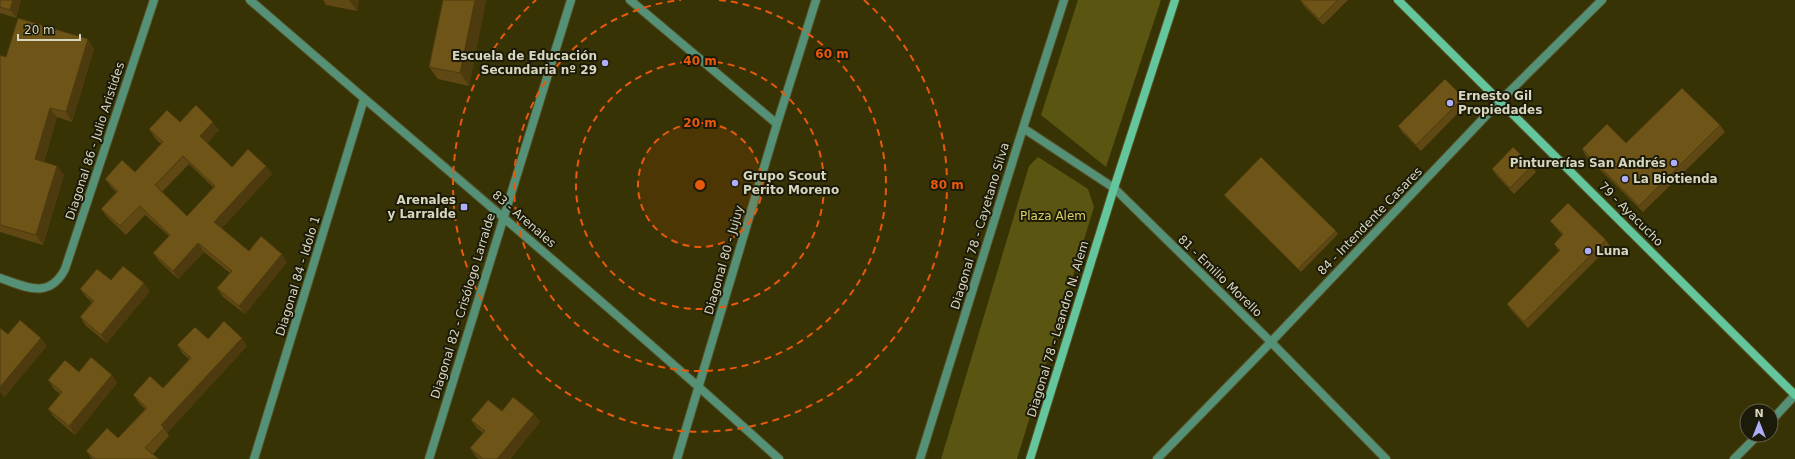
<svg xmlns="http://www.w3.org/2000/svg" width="1795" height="459" font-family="'DejaVu Sans',sans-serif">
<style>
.green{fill:#5b5512}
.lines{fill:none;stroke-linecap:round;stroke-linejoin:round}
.street-casing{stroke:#545026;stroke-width:10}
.secondary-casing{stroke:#545026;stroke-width:10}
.street{stroke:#559177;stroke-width:8}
.secondary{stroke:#63c69d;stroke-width:8}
.wall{fill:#5f4813;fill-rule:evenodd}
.shaded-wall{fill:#4d3b0f}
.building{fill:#6e5416;stroke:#4d3b0f;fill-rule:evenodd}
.ring{fill:none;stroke:#e8590c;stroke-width:2;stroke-dasharray:7 5}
.poi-dot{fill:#afaefa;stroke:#1c1a08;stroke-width:1.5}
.labels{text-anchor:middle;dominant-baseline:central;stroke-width:4;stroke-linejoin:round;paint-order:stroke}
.poi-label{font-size:12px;font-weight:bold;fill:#d7d6bf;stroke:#1c1a08;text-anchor:start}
.street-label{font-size:12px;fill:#d7d6bf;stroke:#1c1a08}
.park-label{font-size:12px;fill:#dcd261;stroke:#1c1a08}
.centre{fill:#e8590c;stroke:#1c1a08;stroke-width:2}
.ring-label{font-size:12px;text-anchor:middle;font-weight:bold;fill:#e8590c;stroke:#1c1a08;stroke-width:4;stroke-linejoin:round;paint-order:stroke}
</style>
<rect width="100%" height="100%" fill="#373304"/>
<path class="green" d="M1078 0H1161L1106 167 1041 115Z
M1038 157 1088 189 1094 207 1017 459H941L1029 166Z"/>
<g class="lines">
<g class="street-casing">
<path id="street" d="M250 0C426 153 606 302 779 459
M630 0 777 124
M1023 128 1114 188 1271 342 1386 459
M0 278C26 287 49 300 65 269L154 0
M1771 421 1795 395
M254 459 364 99
M429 459 571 0
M677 459 777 124 816 0
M920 459 1023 128 1064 0
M1157 459 1271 342 1500 101 1602 0
M1734 459 1758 435"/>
</g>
<g class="secondary-casing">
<path id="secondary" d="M1398 0 1795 395
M1030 459 1114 188 1175 0"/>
</g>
<use href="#street" class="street"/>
<use href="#secondary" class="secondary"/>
</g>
<path class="wall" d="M0 0H21L16 18 0 13Z
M323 0H359L357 11 326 5Z
M443 0H486L469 86 438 79 429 67Z
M1300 0H1348L1323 25 1304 6Z
M94 49 72 122 57 117 44 162 57 166 64 175 43 245 0 232V55L6 57Z
M1459 93 1463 99V108L1421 151 1402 132 1398 126Z
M180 122 219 130 207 143 232 167 266 166 272 174 222 228 249 251 287 262 245 314 223 297 217 288 230 273 204 252 178 279 159 261 153 253 169 236 145 215 126 235 107 217 101 209 116 192 111 187 105 179 135 172 161 144 155 138 149 129ZM189 164 214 188 187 216 162 192Z
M1720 125 1725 132 1643 212 1586 156 1582 149 1626 143Z
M1532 166 1536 172 1514 194 1496 175 1492 169Z
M1224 195 1336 231 1338 234 1301 272 1226 198Z
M1550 221 1606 240 1610 246 1528 328 1511 310 1507 304 1559 251 1554 244 1562 235 1555 227Z
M111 280 150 291 107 343 86 326 80 317 92 302 86 297 80 289Z
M208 339 247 346 167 433 169 436 153 454 159 459H92L86 451 118 438 145 409 139 403 133 395 163 388 189 359 183 354 177 345Z
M79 372 112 375 117 383 75 435 54 417 48 409 60 394 54 389 48 380Z
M502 411 534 414 540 422 510 459H479L476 457 470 448 483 433 477 428 471 420Z"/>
<path class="shaded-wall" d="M13 0H21L16 18 10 10Z
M349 0H359L357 11Z
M475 0H486L469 86 460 73Z
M88 39 94 49 72 122 66 112Z
M1459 93 1463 99V108L1459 102Z
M50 108 57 117 42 168 35 159Z
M213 122 219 130 206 145 200 136Z
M57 166 64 175 43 245 36 235Z
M266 166 272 174 220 230 214 222Z
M198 243 204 252 178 279 173 271Z
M282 254 287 262 245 314 239 306Z
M144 283 150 291 107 343 101 335Z
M41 338 47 346 4 398 0 392V387Z
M242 338 247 346 167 433 161 425Z
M112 375 117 383 75 435 69 426Z
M534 414 540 422 510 459H497Z"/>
<path class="building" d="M0 0H13L10 10 0 7Z
M443 0H475L460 73 429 67Z
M1300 0H1338L1319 19Z
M18 18 88 39 66 112 50 108 35 159 57 166 36 235 0 225V55L6 57Z
M1445 79 1459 93V102L1416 145 1398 126Z
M1682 88 1720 125 1639 206 1582 149 1607 124 1626 143Z
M196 105 213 122 200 136 232 167 248 149 266 166 214 222 249 251 261 236 282 254 239 306 217 288 232 271 198 243 173 271 153 253 170 235 140 206 120 226 101 209 118 191 105 179 122 160 135 172 163 142 149 129 167 110 180 122ZM183 156 215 186 187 216 155 185Z
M1513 147 1532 166 1510 188 1492 169Z
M1261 157 1336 231 1298 269 1224 195Z
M1568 203 1606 240 1524 322 1507 304 1560 250 1554 244 1563 234 1550 221Z
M123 266 144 283 101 335 80 317 94 301 80 289 97 269 111 280Z
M20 320 41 338 0 387V328L8 334Z
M224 321 242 338 161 425 164 428 145 448 159 459H95L86 451 107 428 118 438 147 408 133 395 150 376 163 388 191 358 177 345 195 327 208 339Z
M91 357 112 375 69 426 48 409 62 392 48 380 65 360 79 372Z
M513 397 534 414 497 459H483L470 448 485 431 471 420 488 400 502 411Z"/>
<circle cx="700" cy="185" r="62" fill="#e8590c" fill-opacity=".12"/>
<g class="ring">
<circle cx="700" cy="185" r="62"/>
<circle cx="700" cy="185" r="124"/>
<path d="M719 0A186 186 0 1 1 681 0"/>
<path d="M864 0A247 247 0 1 1 536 0"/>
</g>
<g class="poi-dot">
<circle cx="605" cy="63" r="4"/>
<circle cx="1450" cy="103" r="4"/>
<circle cx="1674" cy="163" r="4"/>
<circle cx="1625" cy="179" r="4"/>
<circle cx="735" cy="183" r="4"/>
<rect x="460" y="203" width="8" height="8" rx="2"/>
<circle cx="1588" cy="251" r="4"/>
</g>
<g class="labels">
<g class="poi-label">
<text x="597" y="56" text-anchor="end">Escuela de Educación<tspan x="597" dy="14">Secundaria nº 29</tspan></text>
<text x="1458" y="96">Ernesto Gil<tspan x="1458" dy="14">Propiedades</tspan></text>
<text x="1666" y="163" text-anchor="end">Pinturerías San Andrés</text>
<text x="743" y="176">Grupo Scout<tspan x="743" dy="14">Perito Moreno</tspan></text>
<text x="1633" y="179">La Biotienda</text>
<text x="456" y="200" text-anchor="end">Arenales<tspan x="456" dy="14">y Larralde</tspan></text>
<text x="1596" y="251">Luna</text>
</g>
<g class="street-label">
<text transform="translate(95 141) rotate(-72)">Diagonal 86 - Julio Aristides</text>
<text transform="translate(1631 214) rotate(45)">79 - Ayacucho</text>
<text transform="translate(524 219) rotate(41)">83 - Arenales</text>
<text transform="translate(1370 221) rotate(-46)">84 - Intendente Casares</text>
<text transform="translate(980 226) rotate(-73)">Diagonal 78 - Cayetano Silva</text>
<text transform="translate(724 260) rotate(-74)">Diagonal 80 - Jujuy</text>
<text transform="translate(298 276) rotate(-73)">Diagonal 84 - Idolo 1</text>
<text transform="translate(1220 276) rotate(44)">81 - Emilio Morello</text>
<text transform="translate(463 306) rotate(-73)">Diagonal 82 - Crisólogo Larralde</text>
<text transform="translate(1058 329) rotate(-73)">Diagonal 78 - Leandro N. Alem</text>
</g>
<g class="park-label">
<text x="1053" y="216">Plaza Alem</text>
</g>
</g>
<circle cx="700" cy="185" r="6" class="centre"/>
<g class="ring-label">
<text x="832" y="58">60 m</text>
<text x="700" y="65">40 m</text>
<text x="700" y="127">20 m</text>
<text x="947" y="189">80 m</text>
</g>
<g transform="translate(1759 423)"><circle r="19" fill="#1c1a08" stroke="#676551"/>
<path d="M0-3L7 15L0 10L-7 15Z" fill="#afaefa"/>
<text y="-6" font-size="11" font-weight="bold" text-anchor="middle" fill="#d7d6bf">N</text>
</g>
<path d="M18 34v6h62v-6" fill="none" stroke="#d7d6bf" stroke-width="2"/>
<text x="24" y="34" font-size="12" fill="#d7d6bf" stroke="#1c1a08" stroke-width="3" paint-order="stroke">20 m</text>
</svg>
